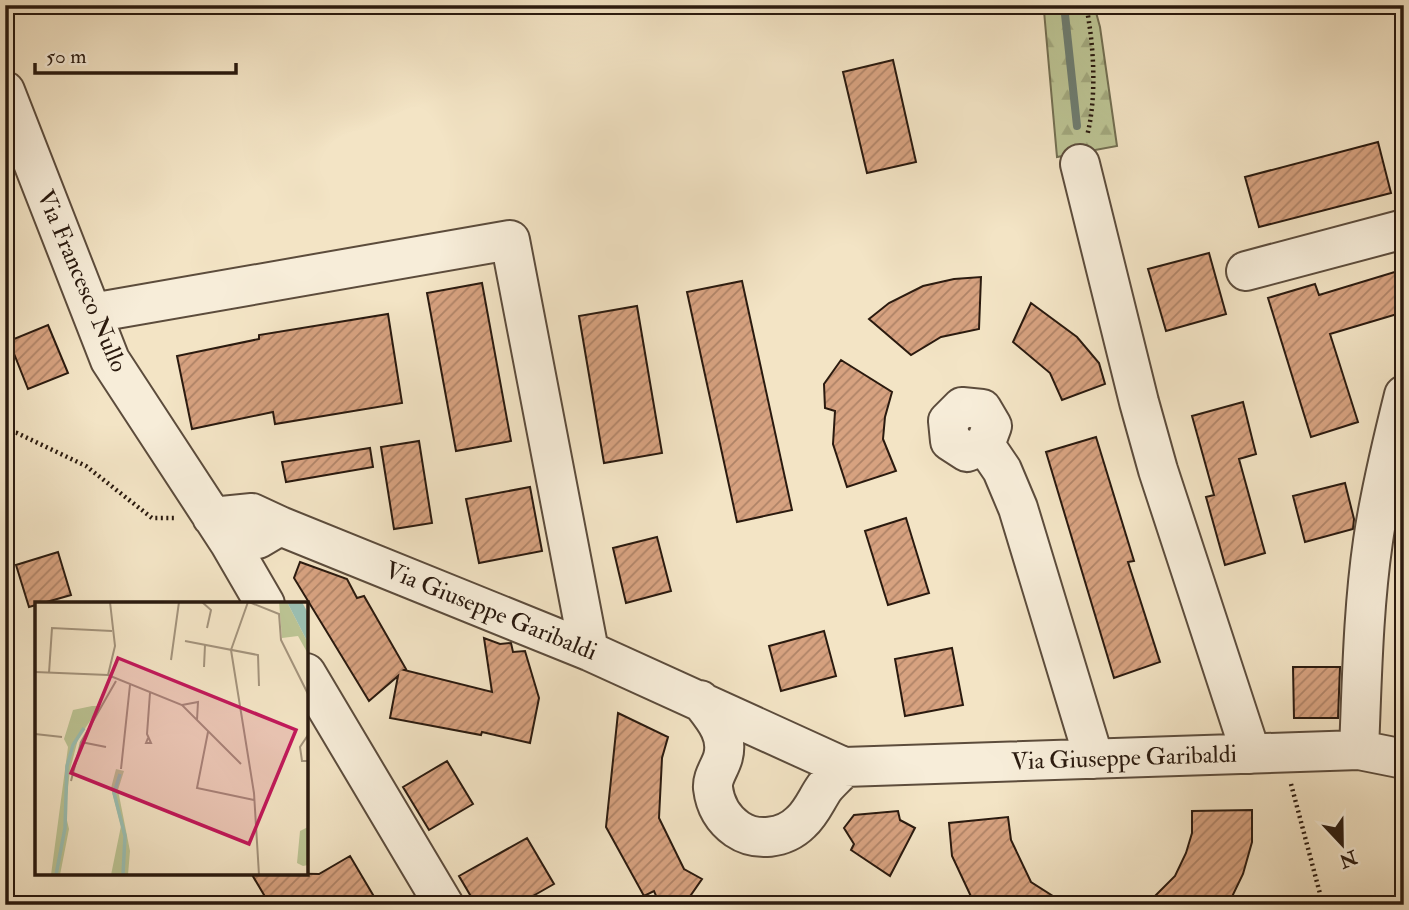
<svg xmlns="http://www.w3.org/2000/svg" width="1409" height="910" font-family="'IM FELL Double Pica',serif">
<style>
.forest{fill:url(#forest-firs);stroke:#736f52;stroke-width:2}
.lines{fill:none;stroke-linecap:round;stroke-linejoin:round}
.stream{stroke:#6e7d71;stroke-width:8}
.building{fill:url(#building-hatch);stroke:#2a1a0f;stroke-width:2}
.minor-casing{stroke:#5c4c3c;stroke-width:42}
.path{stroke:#2a1a0f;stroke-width:4.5;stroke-dasharray:2 3.5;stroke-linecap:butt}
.minor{stroke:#f7edd9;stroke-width:38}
.labels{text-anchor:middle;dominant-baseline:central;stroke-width:7;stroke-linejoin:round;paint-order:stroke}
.street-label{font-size:24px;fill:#2a1a0f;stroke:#f7edd9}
.inset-river{fill:none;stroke:#9bbfb2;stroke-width:3.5}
.inset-road{fill:none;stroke:#a3937c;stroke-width:2}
.view{fill:#c2185b;fill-opacity:0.15;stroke:#c2185b;stroke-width:3.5}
.inset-edge{fill:none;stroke:#2a1a0f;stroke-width:3.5}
</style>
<defs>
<pattern id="forest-firs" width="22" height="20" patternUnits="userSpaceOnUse" patternTransform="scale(1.75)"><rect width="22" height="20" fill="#bcc494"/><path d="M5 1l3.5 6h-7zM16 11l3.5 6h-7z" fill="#a2a87e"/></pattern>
<pattern id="building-hatch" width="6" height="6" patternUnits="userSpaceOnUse" patternTransform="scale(1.75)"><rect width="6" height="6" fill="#d7a280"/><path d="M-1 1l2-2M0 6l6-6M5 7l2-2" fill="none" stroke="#af8367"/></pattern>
</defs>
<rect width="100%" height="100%" fill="#f3e4c5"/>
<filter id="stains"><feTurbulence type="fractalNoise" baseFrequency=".00286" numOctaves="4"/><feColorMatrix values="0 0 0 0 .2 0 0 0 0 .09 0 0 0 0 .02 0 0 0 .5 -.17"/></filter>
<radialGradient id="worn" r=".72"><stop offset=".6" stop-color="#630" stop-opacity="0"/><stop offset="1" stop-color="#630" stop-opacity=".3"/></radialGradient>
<path class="forest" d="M1041 5H1094L1100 27 1117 146 1057 157 1044 11Z"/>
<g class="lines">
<path class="stream" d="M1064 5 1077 126"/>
</g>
<path class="building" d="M893 60 916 162 867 173 843 72Z
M1378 142 1391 193 1259 227 1245 177Z
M1209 253 1226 314 1166 331 1148 269Z
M1398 271 1404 291V312L1330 334 1358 422 1311 437 1268 298 1315 284 1319 295Z
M981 277 979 329 941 337 911 355 869 319 889 303 923 286 954 279Z
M742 281 792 510 737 522 687 292Z
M482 283 511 441 456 451 427 293Z
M1031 303 1077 337 1099 363 1105 384 1062 400 1050 373 1013 342Z
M637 306 662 453 604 463 579 316Z
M388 314 402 403 275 424 273 412 192 429 177 356 259 339V335Z
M48 325 68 373 28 389 9 341Z
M841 360 892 392 885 417 883 439 896 471 847 487 833 444 835 411 825 408 824 384Z
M1243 402 1256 454 1239 459 1265 553 1225 565 1206 497 1214 495 1192 416Z
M1096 437 1134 561 1128 562 1160 662 1114 678 1046 452Z
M419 441 432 523 394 529 381 447Z
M370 448 373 467 286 482 282 462Z
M1345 483 1354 519 1353 529 1305 542 1293 496Z
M530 487 542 551 479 563 466 499Z
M906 518 929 593 888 605 865 531Z
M657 537 671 591 626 603 613 548Z
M58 552 71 595 29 607 16 565Z
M300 562 347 579 357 598 364 596 406 669 404 670 492 692 484 638 500 644 511 643 513 652 525 651 539 698 530 743 482 732 481 735 390 718 398 676 369 701 294 578Z
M824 631 836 676 781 691 769 646Z
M952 648 963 705 905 716 895 659Z
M1293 667H1340L1338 718H1294Z
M618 713 668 737 662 758 659 818 684 869 702 879 684 905H660L654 891 644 896 606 827Z
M447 761 473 804 429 830 403 787Z
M1252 810V842L1243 874 1228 905H1146L1175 876 1186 853 1192 833V811Z
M898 811 900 820 915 828 890 876 851 850 854 844 844 828 854 815Z
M1008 817 1011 840 1031 882 1067 905H975L952 856 949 823Z
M527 838 554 884 517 905H476L459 876Z
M350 856 379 905H270L251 873 319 874Z"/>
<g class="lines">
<g class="minor-casing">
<path id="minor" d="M5 91 110 360 229 542 265 604
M1080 164 1139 402 1158 470 1251 754
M1246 271 1404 229
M92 313 510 240 589 651
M962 407 982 409 992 426 985 445 967 452 950 441 948 421Z
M985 445 1002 470 1018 508 1094 759
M212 517 252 513 280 526 258 539
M280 526 589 651 844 767 1359 750 1404 759
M306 673 444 905
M700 700C713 717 729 734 723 757 720 768 712 777 713 788 715 805 723 819 737 829 756 842 784 839 801 822 812 812 817 798 825 787 831 780 838 774 844 767
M1359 750C1362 680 1363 610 1373 541 1380 492 1392 443 1404 395"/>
</g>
<path class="path" d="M1086 5C1094 45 1097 97 1087 136
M5 431 17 433 86 466 152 518H175
M1291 784 1323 905"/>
<use href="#minor" class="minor"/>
</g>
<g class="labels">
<g class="street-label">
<text transform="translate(82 281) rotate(67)">Via Francesco Nullo</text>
<text transform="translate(491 611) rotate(22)">Via Giuseppe Garibaldi</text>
<text transform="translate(1124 758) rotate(-2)">Via Giuseppe Garibaldi</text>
</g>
</g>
<g transform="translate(35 602)">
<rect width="273" height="273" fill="#f3e4c5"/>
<path d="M244 0H252L273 41V52L263 34 247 36ZM57 104H65L43 137 35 168 30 210 34 227 25 273H16L33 145 29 137 38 108ZM81 167 89 169 83 188 95 249 93 273H76L86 224 76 186ZM273 225V263L268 264 262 261 265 229Z" fill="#bcc494"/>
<path d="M252 0H267L273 11V41Z" fill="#9bbfb2"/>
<path class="inset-river" d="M85 172 79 191 90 234 88 273M21 273 30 226 32 164 38 143 49 126"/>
<path class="inset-road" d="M167 0 176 8 172 26M213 0 196 48 219 191 224 273M214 0 244 12 246 38 273 92M150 39 223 53 224 84M136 58 144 0M169 65 170 43M0 70 73 73 147 103 206 162M14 71 17 26 77 29M73 73 80 44 75 0M147 103 163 100 162 118M173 130 162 186 219 198M0 132 27 135M273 133 265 145 267 159H273M113 136 111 141H116L112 132 115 91M71 145 46 140 81 79M86 167 95 83M36 179 46 140"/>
<path class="view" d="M83 56 261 128 214 242 36 171Z"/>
<rect width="273" height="273" class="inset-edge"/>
</g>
<rect width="1409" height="910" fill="none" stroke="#f3e4c5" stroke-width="28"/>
<rect x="7" y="7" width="1395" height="896" fill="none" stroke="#2a1a0f" stroke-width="3.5"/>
<rect x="14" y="14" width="1381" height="882" fill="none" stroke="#2a1a0f" stroke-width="2"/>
<g transform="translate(1342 844) rotate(158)" stroke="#f7edd9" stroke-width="5" paint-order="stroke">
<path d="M0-5L12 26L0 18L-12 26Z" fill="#2a1a0f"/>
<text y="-10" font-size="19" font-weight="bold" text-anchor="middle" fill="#2a1a0f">N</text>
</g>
<path d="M35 63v10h201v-10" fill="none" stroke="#2a1a0f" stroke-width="3.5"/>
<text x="46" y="63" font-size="21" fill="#2a1a0f" stroke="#f7edd9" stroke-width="5" paint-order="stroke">50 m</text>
<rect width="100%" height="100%" filter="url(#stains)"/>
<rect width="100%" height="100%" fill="url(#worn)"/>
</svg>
